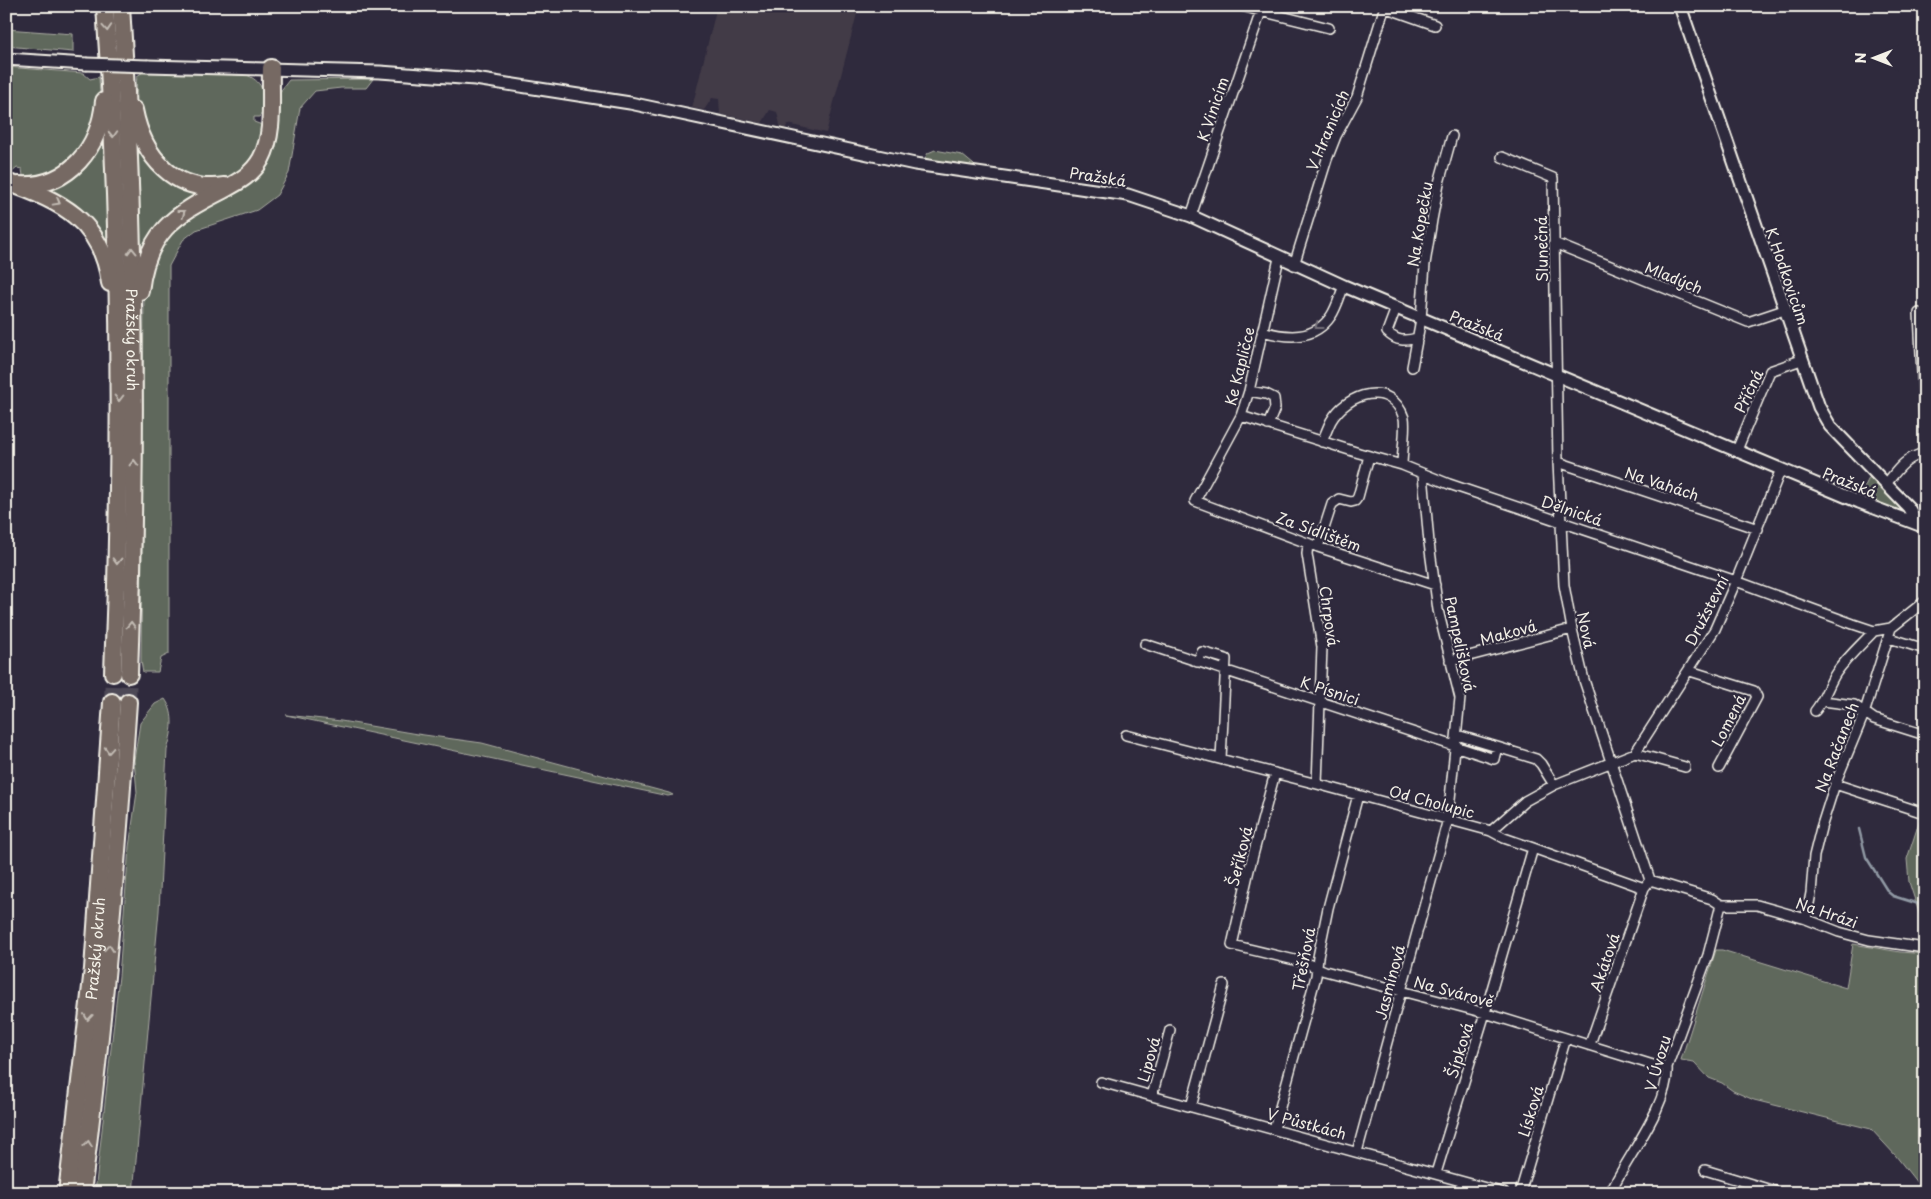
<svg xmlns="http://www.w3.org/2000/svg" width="1931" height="1199" font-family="'Playpen Sans',sans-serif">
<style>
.built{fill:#423b47}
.green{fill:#5f675b;stroke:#aaaca2}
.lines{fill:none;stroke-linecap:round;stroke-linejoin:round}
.stream{stroke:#9099a4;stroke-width:2.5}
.motorway-tunnel{stroke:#4d4857;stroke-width:16;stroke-dasharray:16 8;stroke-linecap:butt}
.minor-casing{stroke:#f4f1e8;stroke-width:12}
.tertiary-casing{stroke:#f4f1e8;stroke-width:15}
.motorway-casing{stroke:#f4f1e8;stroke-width:20}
.minor{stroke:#2f2a3d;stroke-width:9}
.tertiary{stroke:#2f2a3d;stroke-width:11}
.motorway{stroke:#766964;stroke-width:16}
.tertiary-bridge-casing{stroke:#f4f1e8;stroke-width:15;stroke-linecap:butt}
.tertiary-bridge{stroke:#2f2a3d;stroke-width:11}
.oneway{stroke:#c2bbb3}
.oneway2{stroke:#747079}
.labels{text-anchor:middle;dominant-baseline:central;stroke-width:4.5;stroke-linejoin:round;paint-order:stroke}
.street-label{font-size:15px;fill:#f4f1e8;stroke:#2f2a3d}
</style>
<rect width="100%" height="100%" fill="#2f2a3d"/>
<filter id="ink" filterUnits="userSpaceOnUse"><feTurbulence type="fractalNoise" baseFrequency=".02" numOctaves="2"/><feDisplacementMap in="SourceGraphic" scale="10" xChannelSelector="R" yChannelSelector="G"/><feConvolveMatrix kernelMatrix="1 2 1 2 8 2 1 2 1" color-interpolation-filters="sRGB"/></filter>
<g filter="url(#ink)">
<path class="built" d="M717 6H859L826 133 788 124 784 130 781 129 777 112 770 110 762 123 720 114 719 99 712 98 704 110 692 108Z"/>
<path class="green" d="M6 29 73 34V52L6 46Z
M6 67 83 73 90 79 99 77C100 94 101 116 92 131 89 137 84 142 80 147 64 168 52 181 23 176L22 169 17 168 11 173 6 169Z
M145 71 247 75C266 84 263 94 263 112L259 117H254V122L262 125C265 133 260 142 257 150 244 186 197 188 171 166 147 146 133 106 137 76Z
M373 79 366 88H341L315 91 300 108 289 173 277 195 257 210 196 230 183 240 169 266V654L161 658 158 672H143L141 661 144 296 152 261 170 233 204 206 260 176 271 153 276 104 282 89 289 80Z
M101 136H104L108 250 40 188Z
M138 140 205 193 141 258Z
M935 150 962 155 974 165 975 169 924 160 928 153Z
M1870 476 1901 507V510L1899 511 1860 496Z
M165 699C176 714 172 734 167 750L159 911 133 1193H95L119 976 129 847 137 792 134 760 140 723 155 704Z
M286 715 341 721 417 734 482 743 669 793 673 795 668 796Z
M1925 804V931L1909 882 1907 859Z
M1853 944 1900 952 1925 954V1193L1896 1156 1871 1129 1754 1100 1733 1091 1722 1083 1709 1078 1694 1062 1681 1060 1716 950H1722L1846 988Z"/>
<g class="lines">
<path class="stream" d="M1859 829 1866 857 1888 892 1893 896 1925 906
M1925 1090 1920 1095 1925 1105"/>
<path class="motorway-tunnel" d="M112 702 113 673
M128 702 129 674"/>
<g class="minor-casing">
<path id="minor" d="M1241 6 1329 28
M1384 7 1435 25
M1502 157 1553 178 1558 462 1564 585 1572 629 1584 680 1650 880
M1191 216 1261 11
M1554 243 1748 322 1784 310
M1279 258 1249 391 1241 416 1195 501 1318 547 1435 585
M1294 265 1327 159 1336 136 1357 97 1385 6
M1396 308 1387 332C1397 342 1405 341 1418 338
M1919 313 1925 436
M1262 331C1287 338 1314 341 1331 316 1337 307 1340 295 1344 286
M1412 367 1421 319 1425 264 1432 220 1439 183 1452 136
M1249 391 1266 394 1274 398 1275 408 1268 425
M1241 416 1359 453 1402 465 1449 484 1736 581 1853 624 1874 631 1891 628
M1322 442C1325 435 1328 427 1331 421 1347 393 1391 379 1404 418 1406 427 1402 455 1402 465
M1737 450 1770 371 1801 360
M1558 462 1758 529
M1886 484C1898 469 1906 457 1925 453
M1308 543 1307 554 1322 647 1317 784
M1318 547 1332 504 1339 499 1351 502 1355 501 1358 497 1369 456
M1889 638 1925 649
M1145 644 1494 759 1497 747 1536 759 1541 764 1554 785
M1450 661 1572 629
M1197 662 1202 652 1226 659 1221 759
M1690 671 1754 691 1757 697 1719 768
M1823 701 1854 705 1874 719 1925 735
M1815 711C1825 699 1828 685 1836 673 1847 657 1862 644 1874 631
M1126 735 1317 784 1491 831 1504 838 1533 848 1644 888 1650 880 1712 899 1721 905
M1457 735 1497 747
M1635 753 1715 629 1736 581 1781 469
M1275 773 1249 870 1232 945 1303 962 1325 971 1485 1013 1653 1065 1667 1067
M1835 784 1924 813
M1491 831 1525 801 1554 785 1635 753 1685 767
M1721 905H1757L1806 919 1839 932 1869 940 1925 948
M1806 919 1811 893 1814 856 1821 828 1835 784 1864 714 1891 628 1925 601
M1590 1044 1644 888
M1101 1082 1504 1193
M1152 1096 1170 1030
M1191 1107 1224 985
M1274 1129 1316 976 1318 957 1328 908 1358 795
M1357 1152 1448 819 1460 698 1438 610 1429 543 1423 474
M1705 1170 1781 1193
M1436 1173 1485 1013 1533 848
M1520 1193 1566 1038
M1610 1193C1626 1158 1670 1104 1667 1067L1708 955 1721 905"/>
</g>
<g class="tertiary-casing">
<path id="tertiary" d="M1680 6 1819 407 1830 426 1908 507 1919 525
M6 59 86 64
M148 66 380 72 475 79 630 103 915 164 1128 195 1191 216 1344 286 1859 502 1925 527"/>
</g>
<g class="motorway-casing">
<g id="motorway">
<path d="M105 6C121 229 122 451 113 673"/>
<path id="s1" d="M121 6C136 229 137 451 129 674"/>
<path d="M134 110C143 156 174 194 225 186"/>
<path d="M6 182C60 200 102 221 110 283"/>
<path d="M19 185C69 188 100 147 104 101"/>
<path d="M140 291C147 232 174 215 223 190 238 182 252 175 261 159 275 133 270 97 271 68"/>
<path id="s2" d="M67 1193 93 969 112 702"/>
<path d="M82 1193C103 1030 117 866 128 702"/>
</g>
</g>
<use href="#minor" class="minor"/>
<use href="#tertiary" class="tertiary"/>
<use href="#motorway" class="motorway"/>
<g class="tertiary-bridge-casing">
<path id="tertiary-bridge" d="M86 64 148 66"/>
</g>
<use href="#tertiary-bridge" class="tertiary-bridge"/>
</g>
<defs><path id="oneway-chevron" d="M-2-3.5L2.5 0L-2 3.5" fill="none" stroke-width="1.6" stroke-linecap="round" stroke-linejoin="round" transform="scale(1.25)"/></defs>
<g class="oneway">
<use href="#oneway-chevron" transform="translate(107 28) rotate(86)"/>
<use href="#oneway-chevron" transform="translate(113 134) rotate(87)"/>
<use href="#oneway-chevron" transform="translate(57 202) rotate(29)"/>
<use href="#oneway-chevron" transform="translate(182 213) rotate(-37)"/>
<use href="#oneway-chevron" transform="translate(132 251) rotate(-91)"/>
<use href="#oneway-chevron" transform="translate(119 398) rotate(90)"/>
<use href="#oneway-chevron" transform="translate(134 463) rotate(-89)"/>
<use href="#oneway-chevron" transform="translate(117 561) rotate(91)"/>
<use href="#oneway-chevron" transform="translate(131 625) rotate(-88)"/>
<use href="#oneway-chevron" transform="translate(109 750) rotate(94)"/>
<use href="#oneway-chevron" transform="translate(109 948) rotate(-85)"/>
<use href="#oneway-chevron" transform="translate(88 1017) rotate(96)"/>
<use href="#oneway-chevron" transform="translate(88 1144) rotate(-83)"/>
</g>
<use class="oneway2" href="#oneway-chevron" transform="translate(1318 326) rotate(143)"/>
</g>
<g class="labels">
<g class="street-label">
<text transform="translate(1212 109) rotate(-71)">K Vinicím</text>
<text transform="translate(1327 130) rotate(-67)">V Hranicích</text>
<text transform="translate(1098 176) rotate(9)">Pražská</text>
<text transform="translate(1419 224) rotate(-80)">Na Kopečku</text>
<text transform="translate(1541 249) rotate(-91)">Slunečná</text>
<text transform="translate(1788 276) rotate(71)">K Hodkovicům</text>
<text transform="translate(1674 277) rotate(22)">Mladých</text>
<text transform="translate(1477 325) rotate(22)">Pražská</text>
<text stroke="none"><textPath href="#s1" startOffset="334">Pražský okruh</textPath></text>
<text transform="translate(1239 366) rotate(-76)">Ke Kapličce</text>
<text transform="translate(1748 391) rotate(-64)">Příčná</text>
<text transform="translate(1850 482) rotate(22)">Pražská</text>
<text transform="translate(1662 483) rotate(18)">Na Vahách</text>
<text transform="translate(1572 510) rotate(19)">Dělnická</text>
<text transform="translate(1319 531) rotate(20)">Za Sídlištěm</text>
<text transform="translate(1706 610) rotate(-63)">Družstevní</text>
<text transform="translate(1330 616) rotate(82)">Chrpová</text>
<text transform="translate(1587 630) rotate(78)">Nová</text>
<text transform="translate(1508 632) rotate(-15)">Maková</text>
<text transform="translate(1461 644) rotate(78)">Pampelišková</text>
<text transform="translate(1330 690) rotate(18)">K Písnici</text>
<text transform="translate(1728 720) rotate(-63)">Lomená</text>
<text transform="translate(1836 747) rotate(-69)">Na Račanech</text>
<text transform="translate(1432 801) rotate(15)">Od Cholupic</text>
<text transform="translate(1239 856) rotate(-76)">Šeříková</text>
<text transform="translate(1827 912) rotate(19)">Na Hrázi</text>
<text stroke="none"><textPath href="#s2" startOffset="246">Pražský okruh</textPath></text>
<text transform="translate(1303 959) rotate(-79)">Třešňová</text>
<text transform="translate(1604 962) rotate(-71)">Akátová</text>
<text transform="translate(1389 982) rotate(-75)">Jasmínová</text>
<text transform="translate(1454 991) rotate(15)">Na Svárově</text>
<text transform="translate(1459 1050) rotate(-73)">Šípková</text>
<text transform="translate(1148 1059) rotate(-74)">Lipová</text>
<text transform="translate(1657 1063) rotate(-74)">V Úvozu</text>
<text transform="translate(1530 1111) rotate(-73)">Lísková</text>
<text transform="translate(1307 1123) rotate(15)">V Půstkách</text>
</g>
</g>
<rect width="1931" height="1199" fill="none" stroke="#2f2a3d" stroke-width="25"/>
<rect x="12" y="12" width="1906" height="1174" fill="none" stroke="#f4f1e8" stroke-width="2" filter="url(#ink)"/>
<g transform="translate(1874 58) rotate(270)" stroke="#2f2a3d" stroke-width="4" paint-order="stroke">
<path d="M0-4L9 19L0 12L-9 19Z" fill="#f4f1e8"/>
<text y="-8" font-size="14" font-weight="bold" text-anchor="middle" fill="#f4f1e8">N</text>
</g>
</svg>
